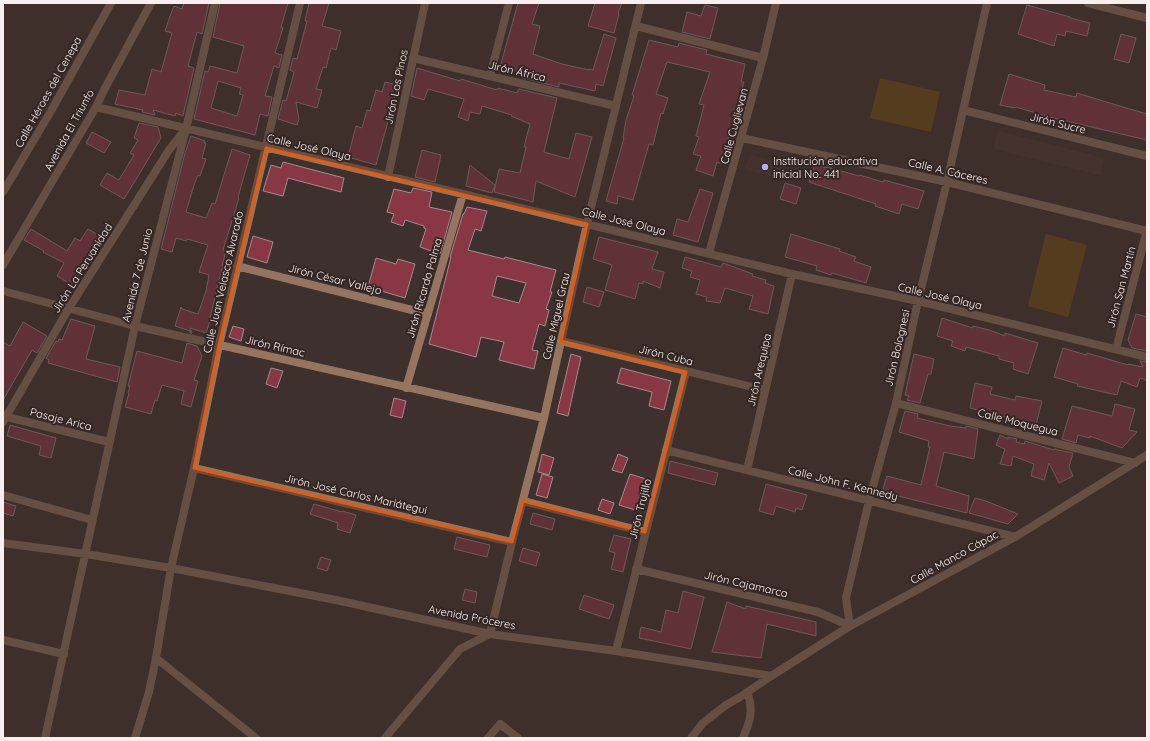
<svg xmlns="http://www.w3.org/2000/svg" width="1150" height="741" font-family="Quicksand,sans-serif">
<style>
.built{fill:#4c3732}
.green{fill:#704c0e}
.building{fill:#8a3745;stroke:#9f8d8e;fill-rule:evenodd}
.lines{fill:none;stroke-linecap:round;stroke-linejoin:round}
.minor{stroke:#957560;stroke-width:8}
.marked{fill:none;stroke:#e8590c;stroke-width:3;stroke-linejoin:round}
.poi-dot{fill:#b5acf8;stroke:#332623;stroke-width:1.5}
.labels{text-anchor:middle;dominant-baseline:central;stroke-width:4;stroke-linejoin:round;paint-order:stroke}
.street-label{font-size:11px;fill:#f9f0ee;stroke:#332623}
.poi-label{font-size:11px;fill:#f9f0ee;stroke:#332623;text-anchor:start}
</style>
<rect width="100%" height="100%" fill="#3e302c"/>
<path class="built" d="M997 131 1104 158 1100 175 994 149Z
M750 155 785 164 780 178 744 170Z"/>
<path class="green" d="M880 78 940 92 931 132 870 118Z
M1046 234 1087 245 1068 317 1028 306Z"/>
<path class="building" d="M184 3H209L202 34 197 32 188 66 194 68 183 116 176 113 175 116 153 110 155 115 142 112 143 110 115 104 119 90 145 95 152 69 161 72 172 33 165 31 169 19 174 6 182 9Z
M220 3H288L281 27 283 28 275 53 282 55 279 68 274 66 265 96 272 97 268 116 260 114 255 135 194 119 205 71 208 72 210 66 237 73 244 46 213 37ZM218 81 241 88 239 94 243 95 237 116 211 108Z
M309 3H329L322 26 341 31 336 50 331 48 326 68 323 67 316 89 322 90 317 108 296 102 299 119 297 125 278 119 283 100 286 101 292 80 294 72 290 70 293 58 297 59 307 21H305Z
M518 3H539L532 24 540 26 533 54 562 64 589 70V69L593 70 604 34 616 38 603 86 596 84 595 91 559 83V87L522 78 523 73 500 67Z
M595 3H622L618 13 619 14 614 33 588 26Z
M705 5 718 8 710 39 682 32 687 12 701 16Z
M1027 5 1070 17V18L1090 23 1087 36 1066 31 1065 36 1057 34 1054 46 1018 34Z
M1121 34 1136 38 1129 63 1114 59Z
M649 40 678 47 679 43 707 50 706 54 745 64 741 82H744L721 164 717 162 713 176 696 170 701 156 693 154 699 137 696 136 704 105 699 104 710 72 667 62 656 94 668 98 663 114 661 113 653 145 649 144 633 200 618 196 617 204 606 201 624 138H623L626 120 634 96 632 95Z
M417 68 460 81 461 79 497 90 498 88 517 93 519 89 557 98 544 152 569 159 576 133 592 137 575 197 536 181 533 202 494 192 499 169 520 173 526 147H524L530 124 511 116 512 115 482 106 480 114 470 112 468 121 458 117 464 99 428 89 424 100 411 96Z
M1009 74 1045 85 1044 90 1076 97 1077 93 1087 96 1123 107 1147 114V140L1049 117 1016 107 1015 108 1000 105Z
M385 82 398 85 376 165 348 157 356 126 362 128 367 110 370 111 376 90 382 92Z
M139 123 158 127 161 138 124 199 100 185 107 173 119 180 134 155 130 153 138 140 134 138Z
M92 132 111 142 104 153 86 143Z
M191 136 205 141 204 143H206L202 158 206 159 200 176 198 175 194 185 186 212 206 218 212 203 215 204 232 149 250 155 238 197 239 198 223 250 226 251 222 266H223L219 280 210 318H211L206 333 190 328 192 333H190V331L175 326 181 307 182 309 198 314 206 291 209 275 199 272 208 245 187 239 186 241 176 238 172 252 161 249 185 153Z
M422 150 441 155 435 182 415 177Z
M283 162 344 178 341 192 288 178 283 196 263 191 271 165 281 168Z
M815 164 826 168 827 167 859 176 860 175 883 182 884 180 924 191 918 209 902 204 899 214 875 206 876 204 809 182Z
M470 165 495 185 492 193 466 186Z
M785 183 801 188 796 204 780 199Z
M413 188 432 192 429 207 452 212 440 254 420 247 426 229 424 228V226L405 220 403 226 391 222 394 214 387 212 394 189 411 193Z
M700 189 713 193 698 242 673 235 677 219 688 222Z
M467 207 487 211 481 231 475 229 468 250 504 259 505 257 556 270 550 292H552L546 309 549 310 545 326 539 324 532 350 538 351 534 369 499 360 504 342 481 337 476 357 429 344 451 257H450L463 214H464ZM497 276 526 283 519 303 492 296Z
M31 229 67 251 75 238 80 241 88 229 102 237 72 285 57 276 64 263 43 252 44 251 24 240Z
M791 234 840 249 839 251 856 257 854 261 871 267 866 283 832 273 831 275 816 270 817 266 785 257Z
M253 236 273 242 267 263 247 257Z
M599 237 658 252 652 269 664 272 660 288 643 281V284L639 283 635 299 605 290 612 265 593 259Z
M685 257 721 267 723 263 753 274 752 276 766 280 765 283 774 286 768 314 749 309 753 296 725 288 720 303 706 301 707 297 696 294 700 280 690 277 692 271 682 268Z
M376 258 396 264 398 259 415 264 405 298 368 287Z
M587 287 604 292 599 307 583 302Z
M1136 314 1147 317V351L1132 348 1128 340Z
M942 318 973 328V326L989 330 1005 336V333L1038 343 1028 374 1013 369 1014 363 999 359V356L966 347 965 351 951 346 953 341 937 336Z
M71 319 95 326 86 359 120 367 117 382 48 363 49 360 46 358 56 341 58 342 59 339 62 340Z
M23 322 47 336 37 353 32 350 3 400V342L10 346Z
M233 326 244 329 241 341 229 337Z
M187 343 197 346 202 356 194 380 198 381 191 407 181 404 184 391 162 385 157 401 155 400 151 414 125 407 129 393H128L130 386H128L137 351 182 363Z
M1063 348 1086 355 1087 353 1128 365V364L1143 367 1140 361 1147 362V380L1140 378 1137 387 1121 381 1117 395 1077 386 1078 384 1054 377Z
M571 354 581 357 568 416 557 413Z
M914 354 934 359 931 374H928L920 403 907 400 909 396 905 395Z
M271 368 283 371 277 388 266 384Z
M621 368 671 381 664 410 649 406 652 392 617 383Z
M975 383 992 387 990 394 1015 400 1016 396 1042 401 1036 425 970 408Z
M394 398 406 401 402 418 390 415Z
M1115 404 1135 409 1129 430 1137 432 1122 448 1090 436V438L1078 435 1076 443 1062 439 1072 406 1112 416Z
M905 411 918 414 917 418 950 426 966 428V426L978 429 974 459 944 452 936 486 969 496 967 513 882 492 887 476 921 485 930 447H928L929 441 899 432Z
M10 425 56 438 51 458 39 455 41 446 7 436Z
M1000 435 1008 439V437L1017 439 1016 442 1024 444 1025 441 1054 450V449L1073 453 1069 467 1073 476 1059 483 1049 463 1044 480 1031 476 1034 464 1013 456 1011 466 1000 464 1005 449 996 445Z
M542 454 554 458 549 475 538 472Z
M618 454 628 458 622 473 612 470Z
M670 461 718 473 715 485 668 473Z
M542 474 553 477 547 498 536 495Z
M630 474 646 479 644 486H646L638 511 619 505Z
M766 484 807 495 802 510 796 508 795 512 776 506 773 515 759 511Z
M975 498 986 501 1018 514 1008 524 969 513Z
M602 499 614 503 610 514 598 510Z
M3 502 16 506 13 516 3 513Z
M314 504 342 512V511L356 515 350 533 337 529 338 523 310 514Z
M533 513 555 519 552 530 530 524Z
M614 535 631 539 623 572 611 569 615 553 609 551Z
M457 537 490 545 487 557 454 549Z
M523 548 540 553 536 566 519 561Z
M321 557 331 560 327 571 317 568Z
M465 589 477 592 475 603 462 600Z
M683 591 704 597 691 649 639 638 641 627 661 632 666 610 678 613Z
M584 595 614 605 609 619 579 609Z
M727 602 746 609V606L816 622V636L767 624 761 658 712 652Z"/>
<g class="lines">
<path class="minor" d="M1088 3 1147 18
M636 26 763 58
M413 58 616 106
M490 76 509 3
M96 107 463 194 792 274 918 301 1147 357
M963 110 1147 156
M742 138 947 182 1147 231
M388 177 425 3
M3 192 51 111 111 3
M709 253 763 58 776 3
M3 265 96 107 104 90 151 3
M237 266 428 314
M3 291 135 326 544 418
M561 341 765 390
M1116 349 1147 230
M406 388 463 194
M896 403 1135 463
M7 417 109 442
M3 422 69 308 169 150 184 131
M666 450 1015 537
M194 468 512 542
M747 470 792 274
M3 495 92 520
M523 501 645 532
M3 543 86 554 171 568 336 600 490 634 616 651 771 676
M636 569 818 612 850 626
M850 626 846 598 869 501 896 403 918 301 947 182 987 3
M3 640 64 654
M616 651 686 372
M156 658 256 738
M45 738 135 326 186 129 215 3
M135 738 149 692 156 658 171 568 194 468 219 345 300 3
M385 738 460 649 490 634 512 542 544 418 587 224 641 3
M488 738 500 724 518 738
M691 738 703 723 726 705 740 697 771 676 850 626 1015 537 1147 455
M743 738C750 722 754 709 747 692"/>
</g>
<path d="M0 0H1150V741H0ZM266 148 587 224 561 341 686 372 645 532 523 501 512 542 194 468 219 345Z" fill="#3e302c" fill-opacity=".55" fill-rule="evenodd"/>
<path class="marked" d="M266 148 587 224 561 341 686 372 645 532 523 501 512 542 194 468 219 345Z"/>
<circle class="poi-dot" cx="765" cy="167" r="4"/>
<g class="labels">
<g class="street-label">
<text transform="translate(517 71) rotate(13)">Jirón África</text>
<text transform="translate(396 87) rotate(-78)">Jirón Los Pinos</text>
<text transform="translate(48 92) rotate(-61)">Calle Héroes del Cenepa</text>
<text transform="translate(1058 123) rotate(14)">Jirón Sucre</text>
<text transform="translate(734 126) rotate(-75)">Calle Cuglievan</text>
<text transform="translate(69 130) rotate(-61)">Avenida El Triunfo</text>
<text transform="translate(309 147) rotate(13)">Calle José Olaya</text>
<text transform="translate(948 171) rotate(13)">Calle A. Cáceres</text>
<text transform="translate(624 221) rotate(14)">Calle José Olaya</text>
<text transform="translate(82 268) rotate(-58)">Jirón La Peruanidad</text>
<text transform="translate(137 275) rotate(-76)">Avenida 7 de Junio</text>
<text transform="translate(335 279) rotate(14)">Jirón César Vallejo</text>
<text transform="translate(223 282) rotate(-77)">Calle Juan Velasco Alvarado</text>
<text transform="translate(1121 287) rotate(-75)">Jirón San Martín</text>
<text transform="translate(424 288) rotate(-74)">Jirón Ricardo Palma</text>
<text transform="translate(940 296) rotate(13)">Calle José Olaya</text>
<text transform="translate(556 316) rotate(-77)">Calle Miguel Grau</text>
<text transform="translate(275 346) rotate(13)">Jirón Rímac</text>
<text transform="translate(897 348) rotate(-77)">Jirón Bolognesi</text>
<text transform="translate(666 355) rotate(14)">Jirón Cuba</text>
<text transform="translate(759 370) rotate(-77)">Jirón Arequipa</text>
<text transform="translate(61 419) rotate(14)">Pasaje Arica</text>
<text transform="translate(1018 422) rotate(14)">Calle Moquegua</text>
<text transform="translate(843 483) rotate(14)">Calle John F. Kennedy</text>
<text transform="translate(356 494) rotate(13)">Jirón José Carlos Mariátegui</text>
<text transform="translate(640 509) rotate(-76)">Jirón Trujillo</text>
<text transform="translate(954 557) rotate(-29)">Calle Manco Cápac</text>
<text transform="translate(746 584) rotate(13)">Jirón Cajamarca</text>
<text transform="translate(472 617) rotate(11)">Avenida Próceres</text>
</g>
<g class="poi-label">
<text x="773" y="161">Institución educativa<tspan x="773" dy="13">inicial No. 441</tspan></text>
</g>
</g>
<rect width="1150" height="741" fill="none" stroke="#f9f0ee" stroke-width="8"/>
</svg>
